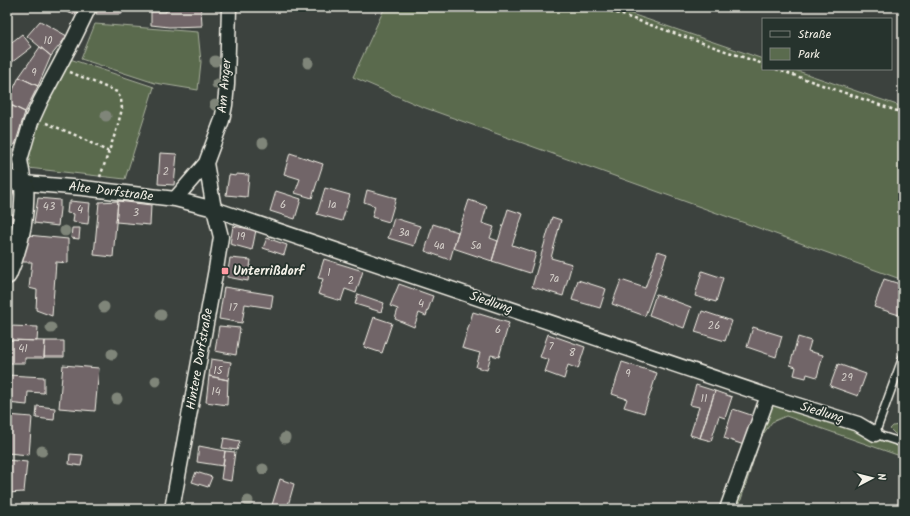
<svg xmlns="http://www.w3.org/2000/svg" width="910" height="516" font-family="Kalam,sans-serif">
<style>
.green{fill:#5a6b4e;stroke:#a7ae9b}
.building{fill:#716567;stroke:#f4f1e8}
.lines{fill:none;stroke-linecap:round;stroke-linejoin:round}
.service-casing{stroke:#f4f1e8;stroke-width:10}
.minor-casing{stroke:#f4f1e8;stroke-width:17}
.tertiary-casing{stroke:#f4f1e8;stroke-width:21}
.path{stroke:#f4f1e8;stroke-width:2.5;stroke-dasharray:3 3;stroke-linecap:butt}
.service{stroke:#26332d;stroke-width:7}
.minor{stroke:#26332d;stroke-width:14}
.tertiary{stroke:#26332d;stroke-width:18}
.tree{fill:#7f8579}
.poi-dot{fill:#ff9aa2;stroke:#26332d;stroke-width:1.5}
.labels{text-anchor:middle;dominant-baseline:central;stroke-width:3.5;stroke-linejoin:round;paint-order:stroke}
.number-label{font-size:11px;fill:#d3cec8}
.street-label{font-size:13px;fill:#f4f1e8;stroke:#26332d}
.poi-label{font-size:13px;font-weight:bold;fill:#f4f1e8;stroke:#26332d;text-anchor:start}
</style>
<rect width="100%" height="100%" fill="#3c423e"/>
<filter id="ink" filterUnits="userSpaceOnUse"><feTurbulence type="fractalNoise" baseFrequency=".025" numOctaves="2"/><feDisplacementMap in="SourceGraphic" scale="8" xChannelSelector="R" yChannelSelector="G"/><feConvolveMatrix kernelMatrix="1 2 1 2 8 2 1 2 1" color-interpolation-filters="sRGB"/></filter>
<g filter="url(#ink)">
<path class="green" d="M385 7H611L763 59V69H792L903 107V280L420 106 353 77Z
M95 24 198 32 201 62 198 90 155 83 81 59Z
M70 59 154 87 125 179 28 168 33 131 51 90Z
M771 403 903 447V457L786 416 772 422 761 437 738 509H732Z
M903 424V437L895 434 890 429 893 426Z"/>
<path class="building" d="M54 7H78L75 15Z
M99 7H121L122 14H96Z
M166 7H201L202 26 169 27 151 25V12H166Z
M40 21 67 36 51 56 27 36Z
M22 34 32 47 7 66V46Z
M40 47 51 56 38 86 19 77Z
M19 77 38 86 25 112 7 103Z
M12 106 25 112 15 145 7 142V120Z
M7 150H9L7 165Z
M160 153 177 154 174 185 158 184Z
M290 153 323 164 312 198 295 193 300 179 284 174Z
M236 174 249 175 247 197 226 195 229 175 236 176Z
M7 188 14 190 8 214 7 213Z
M325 188 350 195 342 221 317 214Z
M367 190 396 198 389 222 372 217 375 206 364 202Z
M276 191 301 199 295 219 270 211Z
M38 198 60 200V209L58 226 34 223Z
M469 200 487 206 482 223 494 227 490 238 498 241 492 261 453 248Z
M70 201 90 203 88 224 73 222 74 214 67 213 68 204H70Z
M118 201 113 257 94 255 99 202Z
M118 201 151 205 150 225 116 222Z
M508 209 523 214 512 245 536 253 530 273 492 261Z
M7 213 17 215 7 255Z
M552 217 561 220 551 258 572 264 563 296 532 287Z
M394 218 420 226 414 246 388 238Z
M433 224 458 232 450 260 425 251Z
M233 226 256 230 252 250 230 244Z
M72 228H80L79 239 71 238Z
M28 235 68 239V263L56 262 52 316 36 310 37 290 29 288 32 262H22Z
M267 238 287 245 284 255 263 248Z
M658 251 667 254 645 316 612 304 621 280 645 288Z
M230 258 251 260 248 281 227 277Z
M324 259 363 271 356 293 345 289 341 301 318 294 323 279 318 278Z
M702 271 723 278 716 302 695 296Z
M884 279 903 285V302L899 315 874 307Z
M578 280 606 289 600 308 572 300Z
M399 284 433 296 426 316 419 313 414 327 395 319 398 309 390 306Z
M224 287 273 295 271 308 245 304 242 323 219 319Z
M358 294 384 303 381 312 355 304Z
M656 294 691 307 684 328 649 315Z
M702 311 732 321 725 341 695 332Z
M473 312 509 323 499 357 491 355 487 370 476 367 480 353 462 348Z
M374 317 392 323 382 353 364 347Z
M10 326 38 327 37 341 9 340Z
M219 326 240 328 236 355 215 351Z
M753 327 782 336 776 357 747 347Z
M548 334 585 347 578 369 568 365 564 379 545 372 549 360 540 357Z
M798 337 811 341 808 351 823 355 817 377 807 374 806 378 794 375 796 367 790 365Z
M7 340 45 341 44 358H25V363H7Z
M45 341H64V357H44Z
M211 359 231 362 228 380 209 376Z
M622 362 657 373 644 413 624 407 627 399 612 394Z
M838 364 866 374 858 396 830 386Z
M63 365 99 368 95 411 59 408Z
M7 375 44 377V393L28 392 27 405 7 403Z
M209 376 228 380 227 405 206 402Z
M696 385 715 391 700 438 690 435 699 407 690 405Z
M715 391 732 397 725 418 719 416 711 441 700 438Z
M37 406 55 408 54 420 36 418Z
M733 409 754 416 744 445 724 438Z
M7 415 32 417 29 455 7 453Z
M224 438 240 441 237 450 222 448Z
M199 446 225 451 223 466 197 462Z
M225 451 235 452 231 481 221 479Z
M70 454 83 455 81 466 69 464Z
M7 460 27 462 24 492 7 493Z
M196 472 212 477 208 487 192 482Z
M280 479 294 484 287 509 272 505Z"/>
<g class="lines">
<g class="service-casing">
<path id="service" d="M903 357 875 434 903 443"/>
</g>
<g class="minor-casing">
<path id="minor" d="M89 7 74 38 41 100 31 122 20 160 24 183 83 188 175 199 214 209 768 396 858 424 875 434
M175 199 206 163
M172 509 216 269 221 237 214 209 206 163 222 120 225 105 227 84 229 7
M727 509 768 396"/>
</g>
<g class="tertiary-casing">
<path id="tertiary" d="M7 179 24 183C26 214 19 247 7 275"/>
</g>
<path class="path" d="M599 7 763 64
M776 69 903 113
M70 72 117 92 121 99 122 109 117 128 100 177
M46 123 73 134 109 152"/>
<use href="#service" class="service"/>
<use href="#minor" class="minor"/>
<use href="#tertiary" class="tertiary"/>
</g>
<g class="tree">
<circle cx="215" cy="61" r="5.5"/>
<circle cx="308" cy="63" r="5.5"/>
<circle cx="217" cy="84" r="5.5"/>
<circle cx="215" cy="105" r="5.5"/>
<circle cx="106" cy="116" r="5.5"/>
<circle cx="263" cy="143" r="5.5"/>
<circle cx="65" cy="231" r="5.5"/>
<circle cx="104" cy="307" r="5.5"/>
<circle cx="161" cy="315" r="5.5"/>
<circle cx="51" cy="328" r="5.5"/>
<circle cx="112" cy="354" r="5.5"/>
<circle cx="156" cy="381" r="5.5"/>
<circle cx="117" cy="399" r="5.5"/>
<circle cx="285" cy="438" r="5.5"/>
<circle cx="42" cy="451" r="5.5"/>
<circle cx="263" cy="469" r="5.5"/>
<circle cx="248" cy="501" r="5.5"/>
</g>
</g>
<rect class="poi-dot" x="221" y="267" width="8" height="8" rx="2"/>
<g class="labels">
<g class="number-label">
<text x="48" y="41">10</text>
<text x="34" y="73">9</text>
<text x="166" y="172">2</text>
<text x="283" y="205">6</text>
<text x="332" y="205">1a</text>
<text x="49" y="207">43</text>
<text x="80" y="210">4</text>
<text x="136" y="213">3</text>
<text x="404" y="233">3a</text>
<text x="241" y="237">19</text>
<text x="439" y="246">4a</text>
<text x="476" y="246">5a</text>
<text x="329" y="273">1</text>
<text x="554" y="279">7a</text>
<text x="351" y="281">2</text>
<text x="421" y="304">4</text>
<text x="233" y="308">17</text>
<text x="714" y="326">26</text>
<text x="498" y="330">6</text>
<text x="551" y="347">7</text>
<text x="23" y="349">41</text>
<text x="572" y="353">8</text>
<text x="218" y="371">15</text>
<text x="628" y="374">9</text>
<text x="847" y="378">29</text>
<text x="216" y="392">14</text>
<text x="704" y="399">11</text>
</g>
<g class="street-label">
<text transform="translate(225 86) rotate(-85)">Am Anger</text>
<text transform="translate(111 192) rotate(7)">Alte Dorfstraße</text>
<text transform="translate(491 303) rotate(19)">Siedlung</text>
<text transform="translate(200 359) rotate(-80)">Hintere Dorfstraße</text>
<text transform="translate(822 413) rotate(17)">Siedlung</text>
</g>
<g class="poi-label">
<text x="233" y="271">Unterrißdorf</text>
</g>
</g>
<rect width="910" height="516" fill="none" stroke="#26332d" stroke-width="24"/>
<rect x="12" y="12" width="886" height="492" fill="none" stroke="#f4f1e8" stroke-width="1.5" filter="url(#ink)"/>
<rect x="762" y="18" width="130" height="52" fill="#26332d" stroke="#787f78"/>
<rect x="770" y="31" width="20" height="6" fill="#26332d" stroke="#787f78"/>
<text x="798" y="38" font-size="12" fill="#f4f1e8">Straße</text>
<rect x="770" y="48" width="20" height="12" fill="#5a6b4e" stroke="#787f78"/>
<text x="798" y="58" font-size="12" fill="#f4f1e8">Park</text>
<g transform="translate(872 478) rotate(83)" stroke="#26332d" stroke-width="3" paint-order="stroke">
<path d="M0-3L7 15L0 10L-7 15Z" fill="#f4f1e8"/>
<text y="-6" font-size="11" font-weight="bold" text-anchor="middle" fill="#f4f1e8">N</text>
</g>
</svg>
